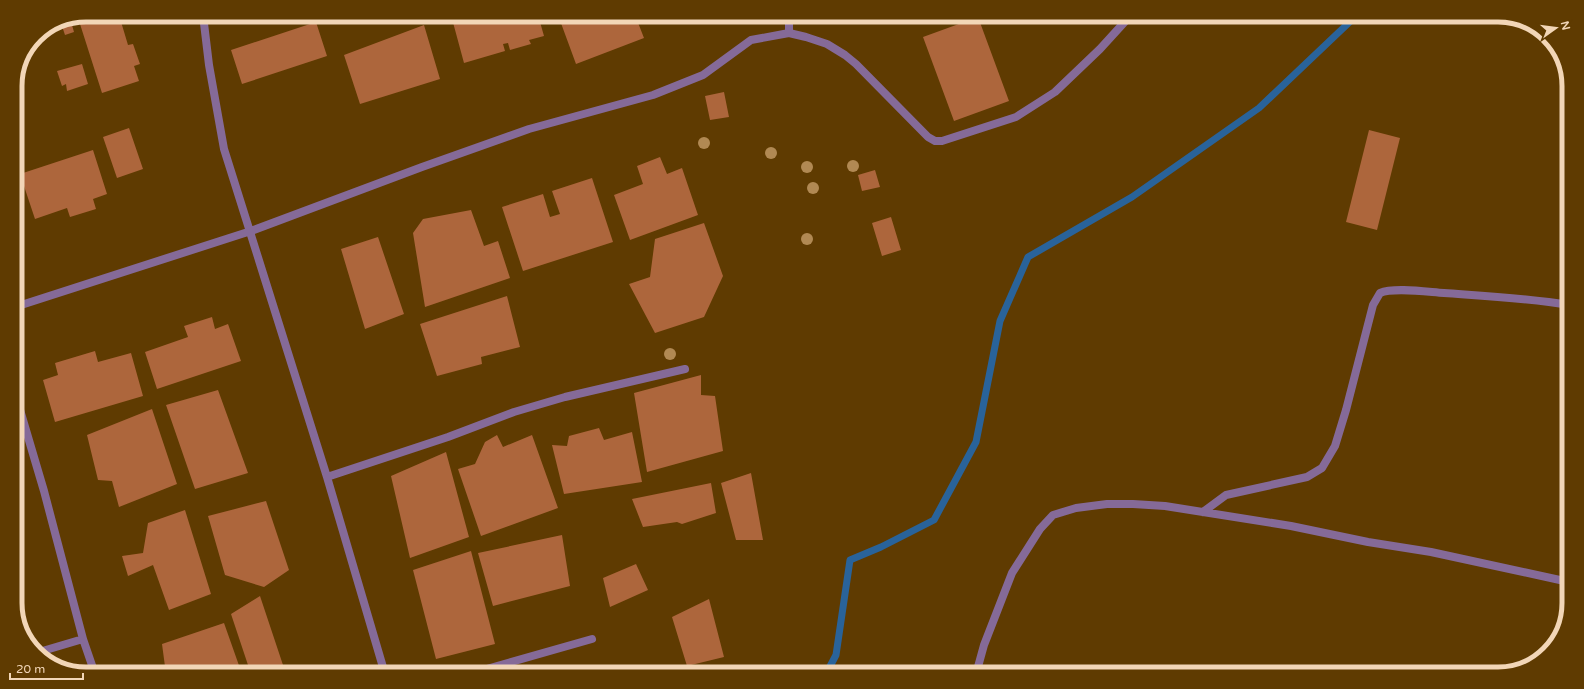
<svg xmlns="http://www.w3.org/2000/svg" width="1584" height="689" font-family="'Varela Round',sans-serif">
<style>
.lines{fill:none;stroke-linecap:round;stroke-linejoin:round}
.stream{stroke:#29639a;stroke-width:7}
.building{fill:#ad663c}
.minor{stroke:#856a98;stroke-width:8}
.tree{fill:#b18953}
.rim{fill:none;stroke:#f2d6b7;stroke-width:5}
</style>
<rect width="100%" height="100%" fill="#5f3b01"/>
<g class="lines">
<path class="stream" d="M826 674 836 655 850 560 881 547 934 520 976 442 1000 321 1028 257 1132 197 1259 108 1357 15"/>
</g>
<path class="building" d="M109 15H119L128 45 133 44 140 64 134 66 139 81 102 93 80 24Z
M451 15H538L544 36 529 40 531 44 510 50 508 43 503 44 505 51 464 63Z
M558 15H635L644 38 576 64Z
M978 17 1009 101 954 121 923 37Z
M70 18 74 32 65 35 60 20Z
M316 22 327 56 242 84 231 50Z
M424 25 440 79 360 104 344 55Z
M82 64 88 84 67 91 66 84 62 86 57 71Z
M724 92 729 117 710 120 705 96Z
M129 128 143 169 117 178 103 137Z
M1369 130 1400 138 1377 230 1346 222Z
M93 150 107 194 93 199 96 209 70 217 67 208 35 219 20 174Z
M660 157 667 174 682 168 698 215 630 240 614 195 643 184 637 166Z
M875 170 880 187 862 191 858 175Z
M592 178 613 242 523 271 502 207 543 194 550 217 560 214 552 191Z
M471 210 484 246 498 241 510 278 425 307 413 233 423 219Z
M891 217 901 250 882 256 872 223Z
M704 223 723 276 704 317 655 333 629 284 650 277 655 239Z
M378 237 404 314 365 329 341 249Z
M507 296 520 347 481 357 482 364 437 376 420 324Z
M212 317 215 329 228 324 241 361 157 389 145 352 188 337 184 326Z
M95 351 98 362 131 353 143 396 55 422 43 380 58 375 55 363Z
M701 375V395L715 396 723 451 647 472 634 393Z
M218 390 248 473 195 489 166 405Z
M152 409 177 484 119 507 112 481 98 480 87 435Z
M599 428 604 440 632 432 642 482 564 494 552 445 567 446 569 436Z
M497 435 503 447 532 435 558 508 481 536 458 469 475 464 485 442Z
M446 452 469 537 410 558 391 476Z
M751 473 763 540H736L721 483Z
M711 483 716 513 682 524 677 522 643 527 632 499Z
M266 501 289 570 264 587 225 575 208 516Z
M185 510 211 594 169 610 153 565 128 576 122 556 143 553 148 523Z
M562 535 570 586 493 606 478 553Z
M471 551 495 644 436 659 413 570Z
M636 564 648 590 610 607 603 578Z
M260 596 286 674H251L231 614Z
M709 599 724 657 687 666 672 617Z
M224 623 242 674H166L162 644Z"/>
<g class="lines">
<path class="minor" d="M203 15 209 65 224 149 327 477 385 674
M789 15V33
M15 307 251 231 422 167 529 129 653 95 703 75 751 40 789 33 806 37 827 44 845 55 856 64 928 137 935 141H942L1016 117 1055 92 1100 49 1131 15
M15 393 44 491 83 639 95 674
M327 477 448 437 514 412 565 397 685 369
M1203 512 1226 495 1307 477 1322 468 1335 446 1346 410 1373 305 1380 293C1394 287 1428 292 1444 293 1486 296 1528 298 1569 305
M39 652 83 639
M469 674 592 639
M976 674 984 645 1012 573 1040 529 1053 515 1076 508 1107 504H1133L1165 506 1291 526 1368 542 1431 552 1569 582"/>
</g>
<g class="tree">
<circle cx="704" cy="143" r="6"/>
<circle cx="771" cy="153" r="6"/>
<circle cx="853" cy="166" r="6"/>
<circle cx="807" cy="167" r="6"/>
<circle cx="813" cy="188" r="6"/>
<circle cx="807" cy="239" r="6"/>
<circle cx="670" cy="354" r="6"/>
</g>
<path d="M0 0H1584V689H0ZM86 22H1498A64 64 0 0 1 1562 86V603A64 64 0 0 1 1498 667H86A64 64 0 0 1 22 603V86A64 64 0 0 1 86 22Z" fill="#5f3b01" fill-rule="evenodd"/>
<path class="rim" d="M86 22H1498A64 64 0 0 1 1562 86V603A64 64 0 0 1 1498 667H86A64 64 0 0 1 22 603V86A64 64 0 0 1 86 22Z"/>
<g transform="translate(1556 28) rotate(76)" stroke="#5f3b01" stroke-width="3" paint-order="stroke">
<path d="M0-3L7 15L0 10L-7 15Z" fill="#f2d6b7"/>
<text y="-6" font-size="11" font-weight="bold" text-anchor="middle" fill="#f2d6b7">N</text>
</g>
<path d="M10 673v6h73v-6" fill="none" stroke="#f2d6b7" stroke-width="2"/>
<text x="16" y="673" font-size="12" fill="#f2d6b7" stroke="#5f3b01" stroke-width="3" paint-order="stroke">20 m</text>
</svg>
